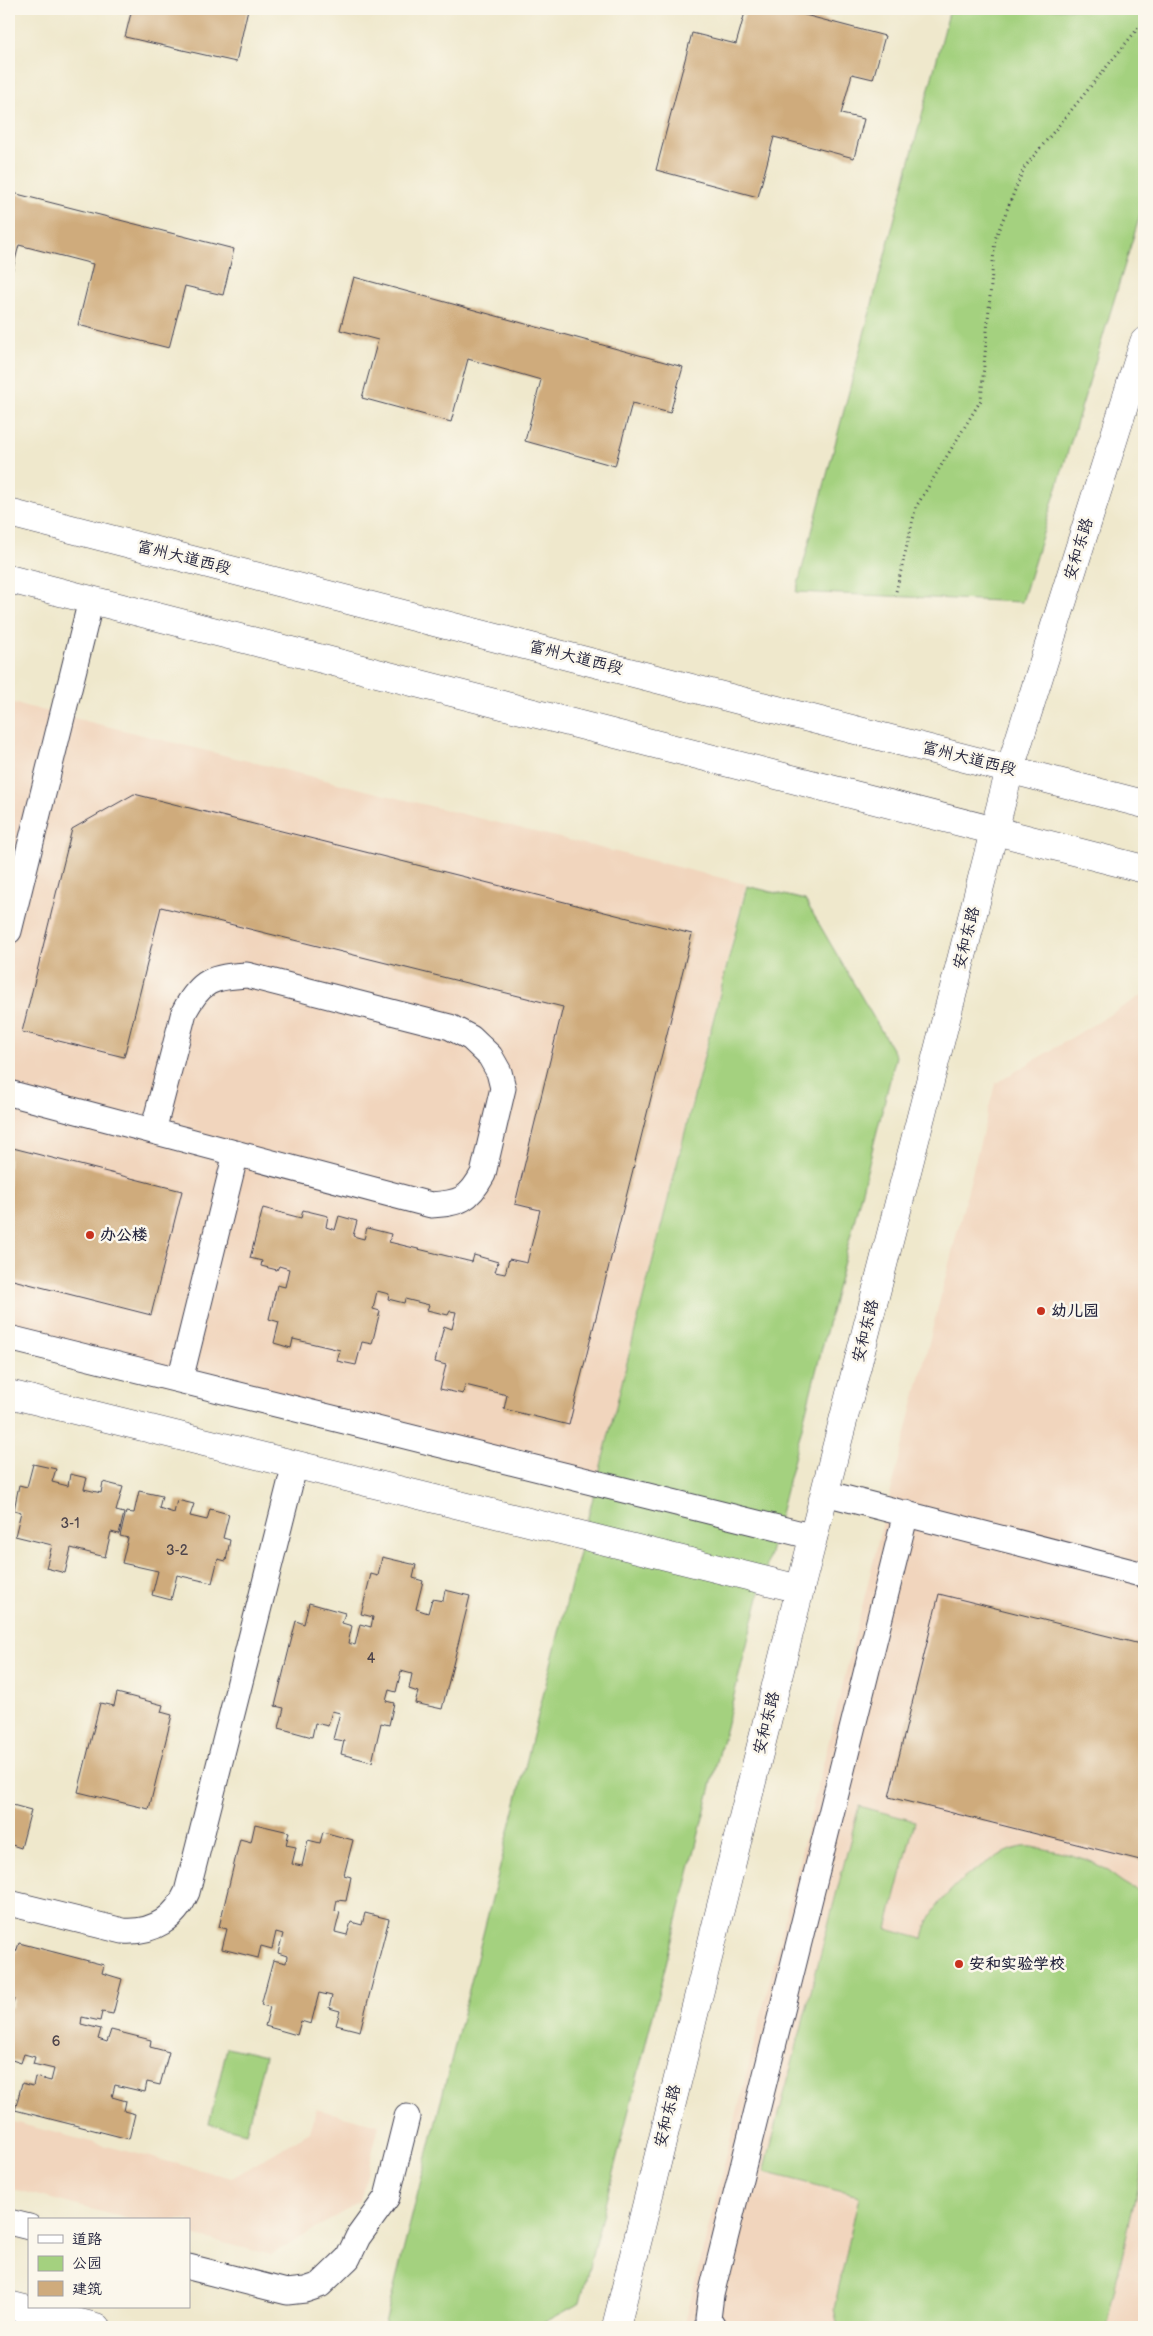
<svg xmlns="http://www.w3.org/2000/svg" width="1153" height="2336" font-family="'Balsamiq Sans','LXGW WenKai TC',sans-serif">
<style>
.built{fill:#f1d5bd}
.green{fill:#a4d17f;stroke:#637a5d}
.building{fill:#cfab7c}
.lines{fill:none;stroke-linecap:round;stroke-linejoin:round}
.lane-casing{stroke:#414051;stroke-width:27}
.street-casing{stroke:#414051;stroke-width:29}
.secondary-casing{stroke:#414051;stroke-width:29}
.primary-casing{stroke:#414051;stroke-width:29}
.path{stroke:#414051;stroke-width:3;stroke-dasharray:1 4;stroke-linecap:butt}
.lane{stroke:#fff;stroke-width:25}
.street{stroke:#fff;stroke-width:28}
.secondary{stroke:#fff;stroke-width:28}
.primary{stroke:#fff;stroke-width:28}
.poi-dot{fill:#c8321e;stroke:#fbf7ec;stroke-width:2}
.labels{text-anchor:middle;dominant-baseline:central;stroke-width:5;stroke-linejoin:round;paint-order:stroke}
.number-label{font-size:14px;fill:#4d444b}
.street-label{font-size:16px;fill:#22223b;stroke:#fbf7ec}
.poi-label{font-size:16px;font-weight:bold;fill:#22223b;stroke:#fbf7ec;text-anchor:start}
</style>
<rect width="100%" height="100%" fill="#fbf7ec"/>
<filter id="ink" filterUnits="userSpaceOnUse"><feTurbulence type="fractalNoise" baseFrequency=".02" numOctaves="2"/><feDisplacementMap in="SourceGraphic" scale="10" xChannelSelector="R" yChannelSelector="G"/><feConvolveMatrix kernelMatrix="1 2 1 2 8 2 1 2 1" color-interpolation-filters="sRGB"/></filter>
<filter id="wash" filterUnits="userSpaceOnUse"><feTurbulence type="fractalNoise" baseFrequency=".0096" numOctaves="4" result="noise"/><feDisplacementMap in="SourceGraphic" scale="20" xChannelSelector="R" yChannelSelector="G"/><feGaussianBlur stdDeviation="1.12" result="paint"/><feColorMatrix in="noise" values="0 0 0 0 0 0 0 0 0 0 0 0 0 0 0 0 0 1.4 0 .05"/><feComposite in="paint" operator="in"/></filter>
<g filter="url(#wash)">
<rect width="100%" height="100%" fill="#efe8cc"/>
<path class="built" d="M9 702 746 884 594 1491 9 1344Z
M1144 994V2327H684L879 1538 995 1084Z
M316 2109 379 2125 360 2202 271 2255 189 2234V2220H133L9 2188V2121L232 2178 310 2132Z"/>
<path class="green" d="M950 9H1144V202L1022 602 796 592Z
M747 886 805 900 896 1056 580 2303 536 2327H384Z
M859 1806 915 1821 887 1929 923 1939C926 1916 945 1895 962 1880 975 1869 1004 1850 1022 1847 1036 1845 1078 1856 1092 1862 1112 1871 1122 1887 1144 1892V2158L1106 2327H838L834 2309 859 2196 764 2172Z
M227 2047 265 2056 246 2133 209 2124Z"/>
<g id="blocks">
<path class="building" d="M132 9H248L236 62 125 37Z
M746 9H782L885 36 873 79 852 74 841 114 864 119 854 158 774 137 758 197 656 170 692 33 736 44Z
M9 192 234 249 223 295 185 286 169 348 78 325 93 264 19 245 9 284Z
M354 277 683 367 670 413 632 403 615 466 525 441 541 380 468 359 451 422 362 398 378 340 340 330Z
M134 794 692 934 569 1425 504 1409 507 1395 465 1385 463 1394 440 1389 446 1365 435 1362 444 1326 452 1329 456 1312 450 1311 448 1315 427 1310 429 1305 405 1299 404 1303 388 1299 389 1294 377 1291 373 1309 380 1311 372 1344 362 1342 356 1365 337 1361 340 1350 293 1339 291 1348 274 1343 279 1322 269 1319 277 1285 285 1287 289 1269 279 1266 277 1270 261 1266 262 1261 250 1258 263 1208 301 1218 303 1210 328 1216 326 1227 335 1230 339 1216 357 1221 353 1236 364 1239 367 1228 391 1234 389 1242 472 1262 474 1255 498 1262 495 1272 505 1274 509 1259 527 1263 540 1210 515 1204 563 1007 161 907 124 1057 22 1032 72 829Z
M9 1147 182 1191 151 1315 9 1279Z
M33 1464 56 1469 52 1482 68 1486 70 1474 87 1478 84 1489 101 1493 103 1482 123 1487 116 1511 124 1513 119 1534 111 1532 105 1557 71 1548 65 1573 46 1568 52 1545 15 1536 21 1512 14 1510 19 1485 27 1487Z
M139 1491 162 1496 159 1508 174 1513 177 1500 194 1504 190 1516 207 1520 210 1509 229 1514 223 1538 230 1540 226 1561 218 1559 212 1583 177 1575 171 1600 152 1595 158 1571 122 1563 128 1538 120 1536 126 1512 134 1513Z
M382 1557 416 1565 413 1578 423 1581 416 1609 428 1613 432 1599 443 1601 445 1590 470 1596 442 1709 415 1703 418 1692 409 1689 412 1674 401 1671 396 1692 389 1690 386 1701 394 1703 389 1725 381 1723 372 1762 341 1754 344 1741 333 1739 340 1713 332 1711 328 1726 315 1723 312 1737 279 1728 284 1708 275 1706 296 1621 304 1624 309 1603 345 1613 342 1623 352 1626 348 1643 355 1645 360 1624 371 1627 373 1617 361 1614 371 1574 378 1576Z
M939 1594 1144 1645V1861L889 1797Z
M117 1693 163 1705 161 1712 172 1715 149 1809 78 1792 100 1703 114 1706Z
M9 1804 31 1810 21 1848 9 1844Z
M255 1824 289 1832 286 1845 296 1847 292 1864 302 1866 308 1840 320 1843 323 1832 353 1840 344 1875 351 1877 346 1901 337 1900 335 1911 340 1912 335 1932 347 1935 351 1922 362 1925 365 1913 389 1919 360 2031 336 2025 340 2011 329 2008 332 1996 319 1993 311 2024 301 2021 297 2035 265 2026 270 2007 261 2005 273 1960 286 1963 287 1956 278 1953 283 1934 276 1932 272 1949 261 1946 258 1958 222 1949 227 1929 219 1927 240 1839 251 1842Z
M19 1943 104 1965 102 1973 122 1979 113 2014 102 2012 100 2021 82 2017 81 2024 101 2029 98 2039 107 2042 111 2030 151 2040 150 2047 169 2052 160 2085 147 2082 145 2092 115 2085 112 2097 126 2101 124 2111 135 2114 129 2139 15 2110 22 2083 33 2086 35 2077 51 2081 54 2069 33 2064 35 2057 24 2054 21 2063 9 2059V2007H12L14 1999 9 1998V1950L16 1952Z"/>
</g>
</g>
<g filter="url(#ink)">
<use href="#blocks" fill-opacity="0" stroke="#414051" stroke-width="1"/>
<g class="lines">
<g class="lane-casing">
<path id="lane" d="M9 931 91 600
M9 1093 431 1205C460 1203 469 1200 483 1174L503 1088 499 1072 490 1056 471 1038 450 1027 247 975C212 977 201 980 184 1012L153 1131
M9 1338 814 1537
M180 1380 236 1153
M825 1493 1144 1575
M9 1903 123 1931C153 1933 175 1919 187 1892L295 1464
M9 2222 29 2227
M189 2267 287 2292 305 2290 320 2285 348 2258 358 2237 387 2197 407 2117
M713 2327 708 2319 711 2295 906 1513"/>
</g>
<g class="street-casing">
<path id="street" d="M9 1394 800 1589"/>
</g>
<g class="secondary-casing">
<path id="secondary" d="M9 2305 96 2327
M616 2327 800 1589 1010 769 1144 342"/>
</g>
<g class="primary-casing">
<path id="primary" d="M9 513 1144 804
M9 579 1144 869"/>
</g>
<path class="path" d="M895 596 916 507 981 400 995 239 1024 168 1144 21"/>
<use href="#lane" class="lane"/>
<use href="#street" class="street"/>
<use href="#secondary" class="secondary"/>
<use href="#primary" class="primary"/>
</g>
</g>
<g class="poi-dot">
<circle cx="90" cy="1235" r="5"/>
<circle cx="1041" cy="1311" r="5"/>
<circle cx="959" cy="1964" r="5"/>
</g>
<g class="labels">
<g class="number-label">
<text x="70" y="1523">3-1</text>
<text x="177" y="1550">3-2</text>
<text x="371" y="1658">4</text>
<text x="56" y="2041">6</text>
</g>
<g class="street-label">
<text transform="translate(1079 549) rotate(-73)">安和东路</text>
<text transform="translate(184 558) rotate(14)">富州大道西段</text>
<text transform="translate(576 658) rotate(14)">富州大道西段</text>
<text transform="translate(969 759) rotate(14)">富州大道西段</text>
<text transform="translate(967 938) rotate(-76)">安和东路</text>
<text transform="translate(866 1331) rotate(-76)">安和东路</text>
<text transform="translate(767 1723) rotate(-76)">安和东路</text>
<text transform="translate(668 2116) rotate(-76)">安和东路</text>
</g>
<g class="poi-label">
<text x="100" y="1235">办公楼</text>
<text x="1051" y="1311">幼儿园</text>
<text x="969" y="1964">安和实验学校</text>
</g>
</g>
<rect width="1153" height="2336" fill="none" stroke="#fbf7ec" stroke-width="30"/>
<rect x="28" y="2218" width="162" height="90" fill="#fbf7ec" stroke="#a4a2a5"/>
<rect x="38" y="2235" width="25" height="8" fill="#ffffff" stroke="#a4a2a5"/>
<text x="72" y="2244" font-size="15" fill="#22223b">道路</text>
<rect x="38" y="2256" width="25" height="15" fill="#a4d17f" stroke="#a4a2a5"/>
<text x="72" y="2268" font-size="15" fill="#22223b">公园</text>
<rect x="38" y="2281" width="25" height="15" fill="#cfab7c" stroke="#a4a2a5"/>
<text x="72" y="2294" font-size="15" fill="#22223b">建筑</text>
</svg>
